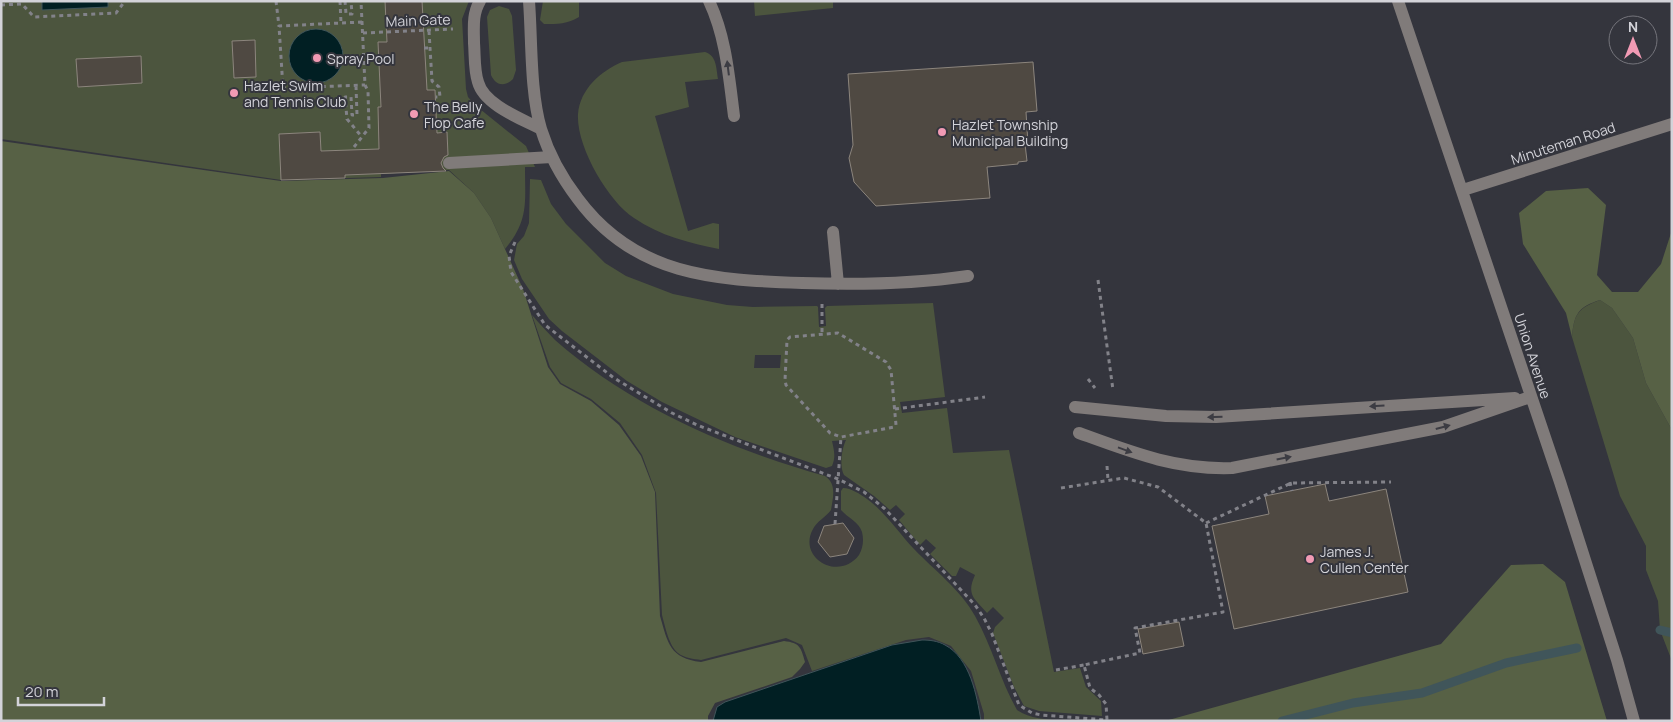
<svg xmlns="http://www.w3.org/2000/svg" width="1673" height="722" font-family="Manrope,sans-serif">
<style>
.green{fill:#4c553e;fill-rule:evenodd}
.forest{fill:#576145}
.water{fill:#011f23;stroke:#40555a}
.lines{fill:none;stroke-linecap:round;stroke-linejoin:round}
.stream{stroke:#40555a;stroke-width:9}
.building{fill:#4f4942;stroke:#8c857d}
.path{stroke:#828289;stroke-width:3;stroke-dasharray:4 4;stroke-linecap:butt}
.minor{stroke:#807b7a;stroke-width:12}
.oneway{fill:#3c3c43}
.poi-dot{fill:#f19ab4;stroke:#34353d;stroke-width:2}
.labels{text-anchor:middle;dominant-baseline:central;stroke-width:4;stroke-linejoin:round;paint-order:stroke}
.street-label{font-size:14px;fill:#d3d3d9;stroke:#34353d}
.poi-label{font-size:14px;fill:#d3d3d9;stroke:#34353d;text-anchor:start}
</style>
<rect width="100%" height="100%" fill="#34353d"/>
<path class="green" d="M1 1H469L462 19 466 89 468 97 475 105 526 146 535 167H525C525 203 529 220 505 249L491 218 474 193 449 170 381 174V177L281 180 1 139Z
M543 1H579V17C568 24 557 24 544 24L540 20Z
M754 1H833V8L755 16Z
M499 6 509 9 512 16 516 70 513 79C505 87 496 86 491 75L487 17 490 10Z
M705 52C717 56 716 68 718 79L685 82 689 107 655 116 688 231 713 223 719 224V249C690 243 660 236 634 218 608 201 576 146 578 114 580 89 601 71 622 62Z
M530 179 541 180 551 204 566 224 605 263 626 276 673 294 727 305 753 307 817 306 818 307 819 327 826 326 825 308 827 306 933 303 945 397 900 402 902 413 947 408 953 453 1009 450 1054 672 1080 668 1086 687 1101 701 1102 716 1039 711 1024 706 1014 687 993 633 995 627 1004 618 993 607 987 613C974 598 966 595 975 575L960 567 956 576H952L930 554 936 548 926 539 920 545 899 520 905 514 896 505 890 510 874 496 844 475C839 466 842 448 846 440L832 441C834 450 836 457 832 466L826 468 735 437 662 402 627 381 562 331 549 319 522 279 514 260 517 244 524 236 529 223ZM755 355H781L780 368H754Z
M1600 300 1612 308 1633 338 1646 383 1672 430V661L1660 630 1658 601 1646 570V546L1620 496 1572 337C1574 314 1578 308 1600 300Z
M532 315C539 323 547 332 555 340 631 407 729 449 825 476 837 484 833 498 831 510 826 517 817 521 813 529 797 558 839 582 859 555 863 548 864 540 862 532 859 522 848 518 841 510V491L843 488C851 488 860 494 867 499 885 512 898 532 914 549 934 570 961 590 975 616 992 646 1000 680 1017 710 1030 719 1047 719 1062 721H984V714L971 671 951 646 929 637 906 640 812 671 802 645 786 638 701 660C694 659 684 658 678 653 669 646 665 626 662 615L656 493 642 455 620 423 591 399 561 383 550 367Z"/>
<path class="forest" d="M1 141 281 181 383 178 449 171 474 193 491 218 523 289 548 367 560 384 591 401 619 425 641 456 655 492 660 616C668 644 670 658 701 662L784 641C800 643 801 647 805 662L800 669 792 677 715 703 708 716V721H1Z
M1588 188 1606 205 1597 275 1612 292H1638L1661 264 1672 230V430L1646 383 1633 338 1612 308 1600 300C1578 307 1574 314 1572 337L1566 313 1523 244 1519 213 1546 191Z
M1543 564 1565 582 1607 721H1165L1441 644 1511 565Z"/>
<path class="water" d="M42 1H108V7L42 10Z
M289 56a27 27 0 1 1 54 0a27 27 0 1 1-54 0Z
M922 640C930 640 938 641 945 645 970 658 977 696 981 721H713L717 707 725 702 892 645Z"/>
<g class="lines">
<path class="stream" d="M1660 630 1672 633
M1282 721 1353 703 1422 693 1506 663 1577 648"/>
</g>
<path class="building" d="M385 1H422L427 90H435L437 133 447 132 448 155 444 157 441 163 443 168 446 171 345 175V178L281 180 279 134 320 132 321 151 379 149 378 107H381L378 42H387Z
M255 40 256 77 234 78 232 41Z
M141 56 142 83 78 87 76 59Z
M1033 62 1037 111 1026 112 1028 144H1025L1027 161 1018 162V164L987 167 990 198 876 206 854 182 849 158 853 145 848 74Z
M1325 484 1329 501 1386 489 1408 592 1234 629 1212 526 1269 514 1265 496Z
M843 523 854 538 847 554 830 557 818 542 824 526Z
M1179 622 1184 646 1143 654 1138 629Z"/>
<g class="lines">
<path class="path" d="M276 1 279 26
M340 1 341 23
M345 1 346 14H352L351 1
M1 5 22 4 34 17 116 13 125 1
M362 22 279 26 283 88 365 85
M429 31 432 81 439 87 440 97H436
M363 33 453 29
M424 48H430
M356 86 357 115H352L351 97H345L347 119 362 137
M354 147 369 128 368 91 365 85 361 1
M515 242 509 256 511 272 545 325 614 378 672 413 697 425 838 479 864 492 885 509 975 605 984 618 992 634 1019 705 1032 713 1041 715 1107 720
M1098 280 1113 390
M822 304V333
M1088 379 1095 388
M895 409 985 397
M1107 466 1108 480
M1290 482 1292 491
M1061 488 1124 478 1158 487 1206 523 1223 612 1135 628 1140 653 1084 665 1090 688 1099 695 1106 704 1107 720
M1206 523 1291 483 1391 482
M835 524 841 437 894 427 896 425 891 370 886 362 838 333 790 337 787 340 785 380 786 385 830 433 841 437
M1056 670 1084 665"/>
<path class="minor" d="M480 1C472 14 474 29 474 43 475 55 474 70 478 82 484 105 522 119 541 129
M529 1C532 41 530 91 541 129 549 155 562 178 578 199 635 276 714 280 802 283 858 285 913 284 968 276
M709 1C726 37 729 77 734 116
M1398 1 1560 482 1617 660 1634 721
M449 163 552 157
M1463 190 1672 124
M833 232 838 284
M1075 407 1166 416 1216 417 1515 398
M1079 433C1131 452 1176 470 1232 468L1443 427 1530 397"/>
</g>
<defs><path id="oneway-solid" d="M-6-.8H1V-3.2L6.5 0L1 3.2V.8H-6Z" transform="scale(1.25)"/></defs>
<g class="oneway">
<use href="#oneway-solid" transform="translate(728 68) rotate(-97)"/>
<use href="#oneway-solid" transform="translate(1377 406) rotate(176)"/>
<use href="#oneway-solid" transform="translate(1215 417) rotate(178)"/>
<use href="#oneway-solid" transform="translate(1443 427) rotate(-15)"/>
<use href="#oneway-solid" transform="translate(1125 450) rotate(20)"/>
<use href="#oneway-solid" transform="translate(1284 458) rotate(-11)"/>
</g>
<g class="poi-dot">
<circle cx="317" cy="58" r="5"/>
<circle cx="234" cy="93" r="5"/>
<circle cx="414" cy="114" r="5"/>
<circle cx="942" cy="132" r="5"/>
<circle cx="1310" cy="559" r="5"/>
</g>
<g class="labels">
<g class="street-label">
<text transform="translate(418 20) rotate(-2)">Main Gate</text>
<text transform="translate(1563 143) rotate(-18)">Minuteman Road</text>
<text transform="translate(1533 356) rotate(72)">Union Avenue</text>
</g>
<g class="poi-label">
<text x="327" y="58">Spray Pool</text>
<text x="244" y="85">Hazlet Swim<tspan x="244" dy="16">and Tennis Club</tspan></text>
<text x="424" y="106">The Belly<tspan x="424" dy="16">Flop Cafe</tspan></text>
<text x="952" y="124">Hazlet Township<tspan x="952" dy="16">Municipal Building</tspan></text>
<text x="1320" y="551">James J.<tspan x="1320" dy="16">Cullen Center</tspan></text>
</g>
</g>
<rect width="1673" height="722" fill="none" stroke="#d3d3d9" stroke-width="5"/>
<g transform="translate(1633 40)"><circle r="24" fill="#34353d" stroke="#74747b"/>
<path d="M0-4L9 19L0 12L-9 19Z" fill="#f19ab4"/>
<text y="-8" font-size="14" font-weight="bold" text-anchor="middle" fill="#d3d3d9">N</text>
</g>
<path d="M18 697v8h86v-8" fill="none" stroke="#d3d3d9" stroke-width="2.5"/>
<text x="25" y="697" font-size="15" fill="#d3d3d9" stroke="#34353d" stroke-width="4" paint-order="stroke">20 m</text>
</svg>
